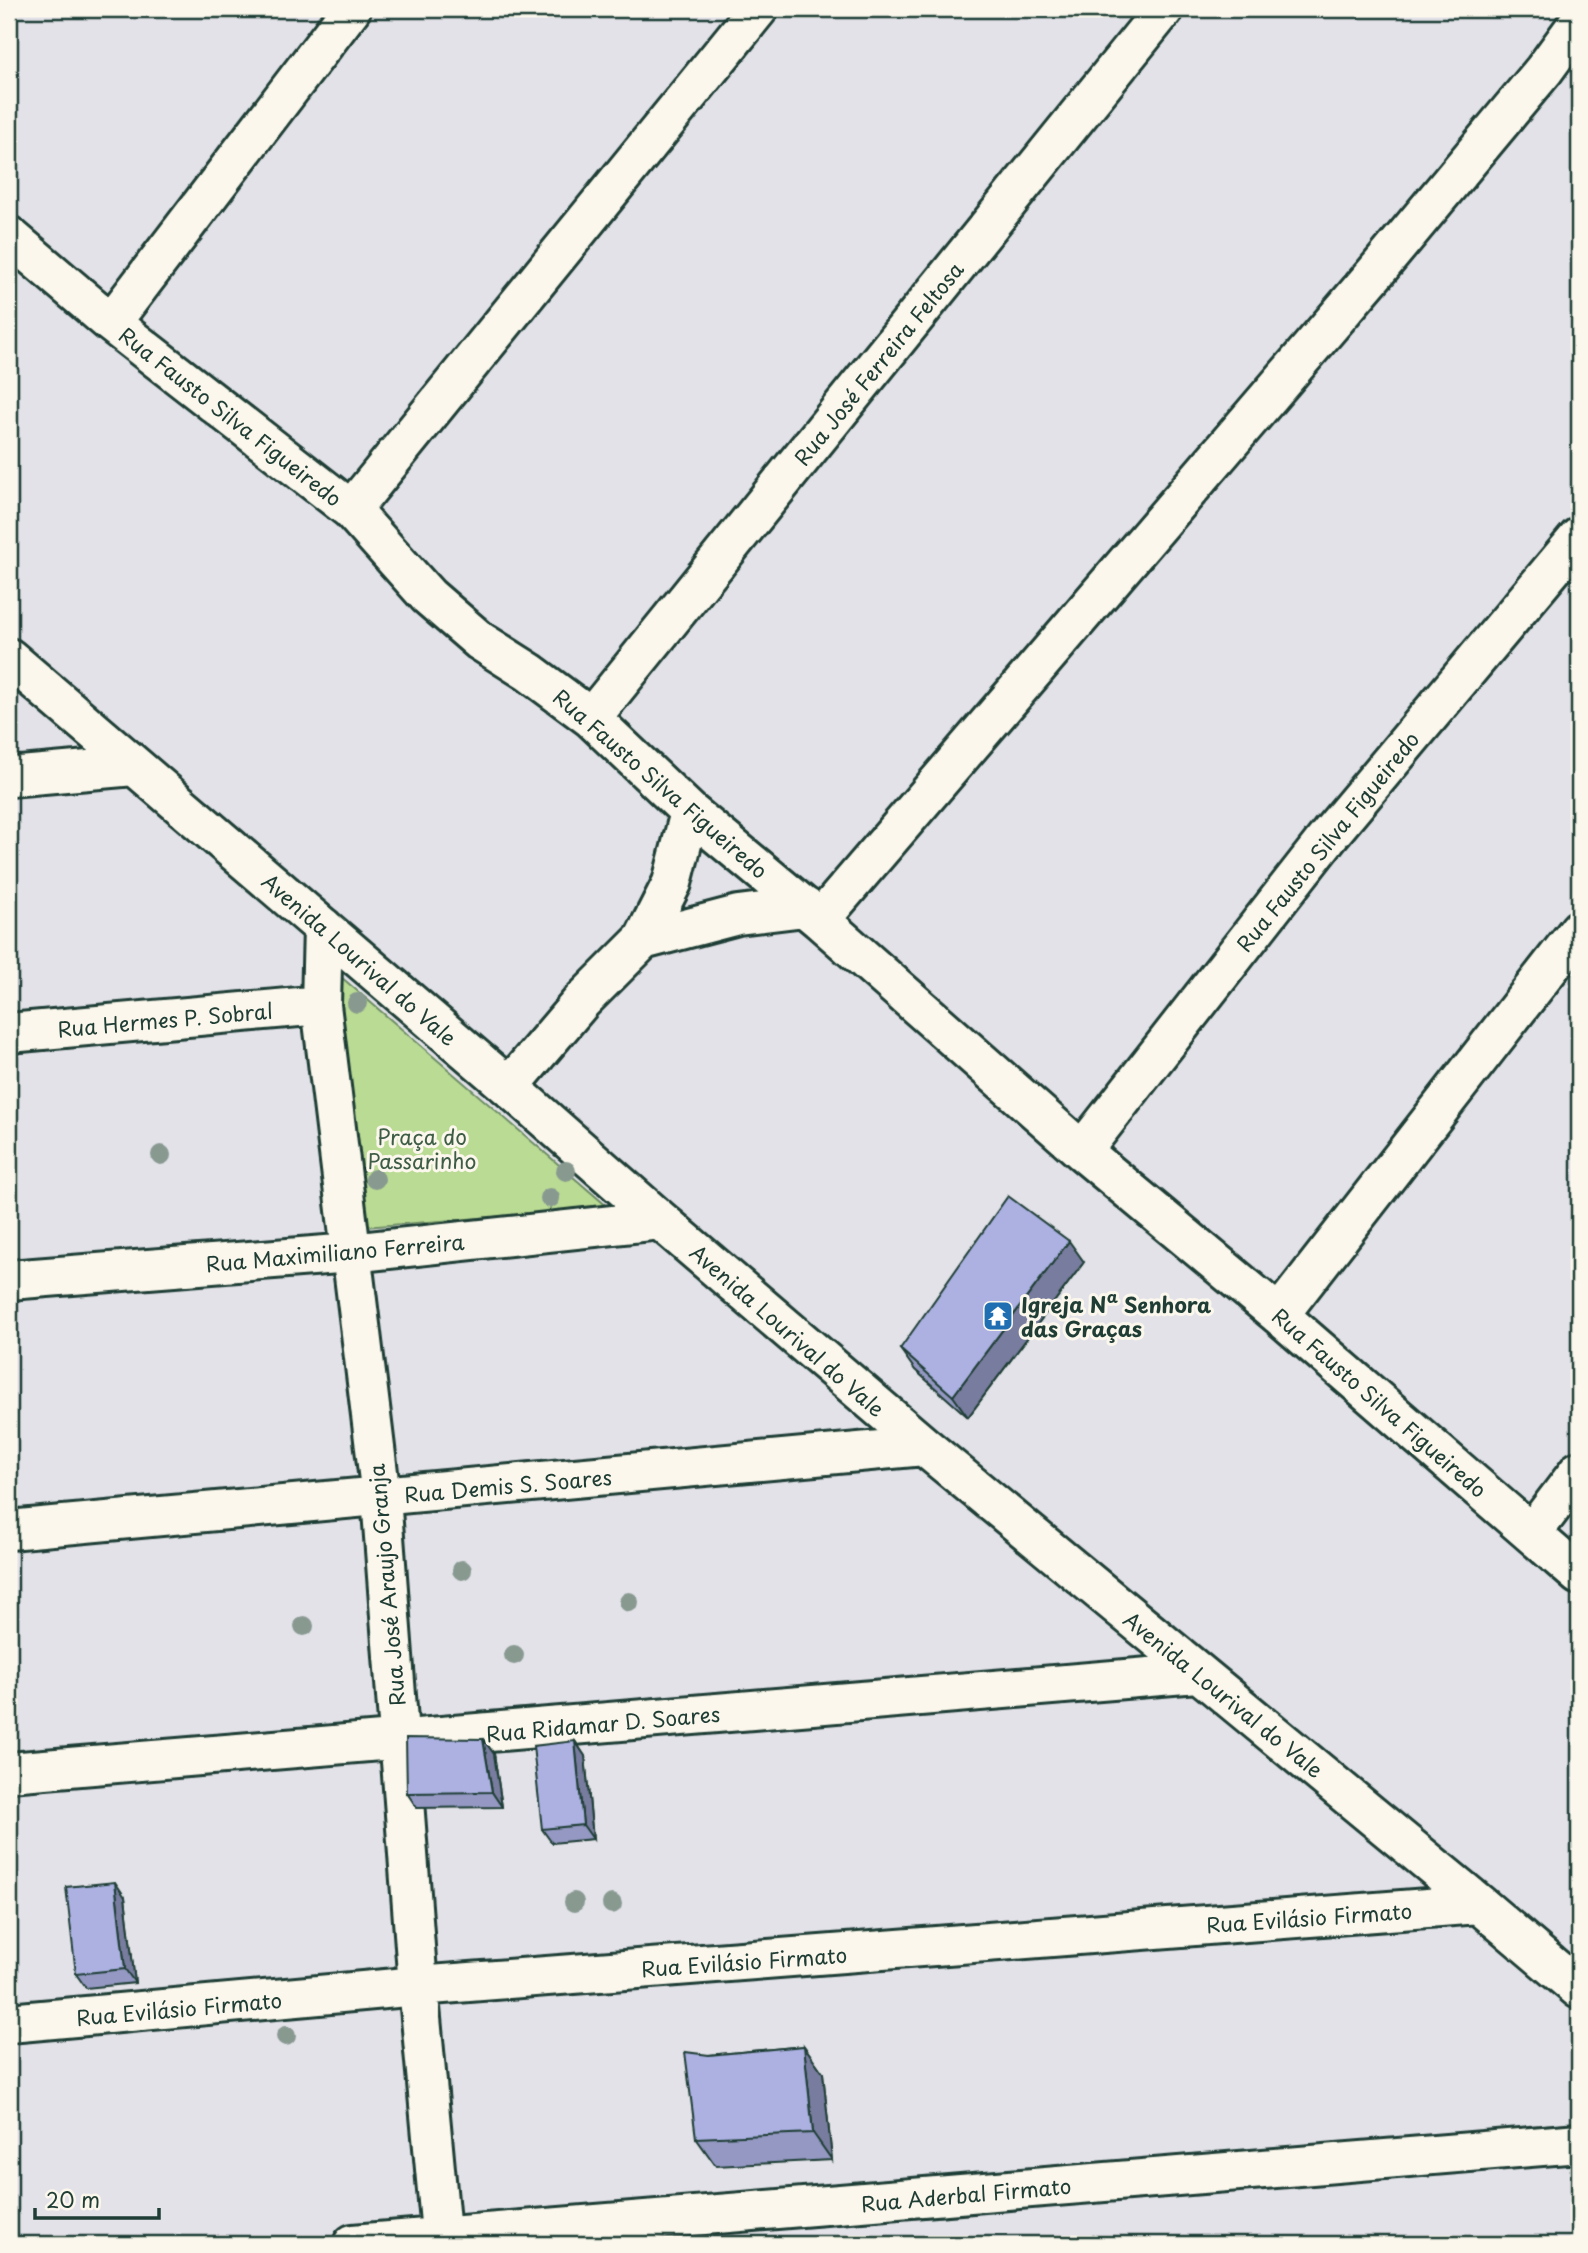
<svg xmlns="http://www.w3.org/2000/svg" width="1588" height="2253" font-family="'Playpen Sans',sans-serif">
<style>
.green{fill:#badb94;stroke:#6c8c64;stroke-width:2}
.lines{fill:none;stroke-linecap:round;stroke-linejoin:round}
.street-casing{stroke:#1f3d34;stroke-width:44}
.street{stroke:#fbf7ec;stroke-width:38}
.tree{fill:#889990}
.wall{fill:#9498c2;stroke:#1f3d34;stroke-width:2}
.shaded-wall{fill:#787c9e;stroke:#1f3d34;stroke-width:2}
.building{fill:#acb1e2;stroke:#1f3d34;stroke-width:2}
.labels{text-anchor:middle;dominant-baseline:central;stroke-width:6;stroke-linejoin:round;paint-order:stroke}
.street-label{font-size:21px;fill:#1f3d34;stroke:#fbf7ec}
.park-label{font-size:21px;fill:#3e5d47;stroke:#fbf7ec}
.poi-label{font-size:21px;font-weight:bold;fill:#1f3d34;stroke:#fbf7ec;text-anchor:start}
</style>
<rect width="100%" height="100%" fill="#e3e2e9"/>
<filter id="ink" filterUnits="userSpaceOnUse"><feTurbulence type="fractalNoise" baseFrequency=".0143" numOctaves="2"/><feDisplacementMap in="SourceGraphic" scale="14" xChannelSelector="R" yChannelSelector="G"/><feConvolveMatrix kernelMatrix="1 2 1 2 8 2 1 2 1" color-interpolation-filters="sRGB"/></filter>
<g filter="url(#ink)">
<path class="green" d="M333 970 609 1208 352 1228Z"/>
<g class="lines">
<g class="street-casing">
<path id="street" d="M9 236 111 323 351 510 428 596 480 641 529 672 591 718 690 812 820 920 1082 1151 1279 1315 1579 1575
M111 323 351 9
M351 510 758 9
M9 658 509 1087 660 1220 924 1446 1479 1904 1579 1989
M591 718 1164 9
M9 777 134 766
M820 920 1375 273 1544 70 1579 22
M323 927 321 1005 381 1497 418 1986 442 2244
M643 940 738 915 805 907
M9 1033 321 1005
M509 1087 582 1001 643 940 672 883 690 812
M1082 1151 1330 834 1579 537
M9 1280 351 1253 660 1220
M1279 1315 1579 930
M9 1530 924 1446
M1532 1533 1579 1471
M9 1772 1197 1673
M9 2023 418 1986 1479 1904
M353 2244 1579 2143"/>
</g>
<use href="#street" class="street"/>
</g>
<g class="tree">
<circle cx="357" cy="1003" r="10"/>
<circle cx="161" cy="1155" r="10"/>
<circle cx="566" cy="1171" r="10"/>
<circle cx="375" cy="1179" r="10"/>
<circle cx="550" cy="1198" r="10"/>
<circle cx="462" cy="1570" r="10"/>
<circle cx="629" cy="1602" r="10"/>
<circle cx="304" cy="1626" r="10"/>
<circle cx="514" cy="1655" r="10"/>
<circle cx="574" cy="1902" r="10"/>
<circle cx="612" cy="1904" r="10"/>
<circle cx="286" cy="2036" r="10"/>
</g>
<path class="wall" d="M1084 1262 968 1417 915 1370 900 1349Z
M483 1739 494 1754 502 1807 417 1808 407 1793Z
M575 1741 585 1756 593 1839 552 1843 542 1829Z
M125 1897 135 1983 86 1988 76 1974Z
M804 2046 823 2073 832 2160 716 2166 696 2138 709 2055Z"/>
<path class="shaded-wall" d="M1069 1241 1084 1262 968 1417 953 1396Z
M483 1739 494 1754 502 1807 492 1792Z
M575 1741 585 1756 593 1839 583 1825Z
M115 1882 125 1897 135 1983 125 1969Z
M804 2046 823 2073 832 2160 813 2133Z"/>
<path class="building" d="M1008 1196 1069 1241 953 1396 900 1349Z
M406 1738 483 1739 492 1792 407 1793Z
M575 1741 583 1825 542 1829 533 1746Z
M115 1882 125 1969 76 1974 66 1887Z
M804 2046 813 2133 696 2138 685 2052 709 2055Z"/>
</g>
<defs>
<g id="temple-square" transform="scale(1.575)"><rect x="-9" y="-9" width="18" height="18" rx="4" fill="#1f6fb2" stroke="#fbf7ec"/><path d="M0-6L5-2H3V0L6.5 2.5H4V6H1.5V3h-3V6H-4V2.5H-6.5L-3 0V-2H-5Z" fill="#fff"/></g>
</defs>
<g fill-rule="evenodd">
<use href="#temple-square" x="998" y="1316"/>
</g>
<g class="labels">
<g class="street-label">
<text transform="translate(878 363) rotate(-51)">Rua José Ferreira Feltosa</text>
<text transform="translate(231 416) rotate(38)">Rua Fausto Silva Figueiredo</text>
<text transform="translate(661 783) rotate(41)">Rua Fausto Silva Figueiredo</text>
<text transform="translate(1327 841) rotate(-51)">Rua Fausto Silva Figueiredo</text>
<text transform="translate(360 959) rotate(41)">Avenida Lourival do Vale</text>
<text transform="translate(165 1019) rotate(-5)">Rua Hermes P. Sobral</text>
<text transform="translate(335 1252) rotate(-5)">Rua Maximiliano Ferreira</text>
<text transform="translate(788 1330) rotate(41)">Avenida Lourival do Vale</text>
<text transform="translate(1380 1402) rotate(41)">Rua Fausto Silva Figueiredo</text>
<text transform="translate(508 1485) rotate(-5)">Rua Demis S. Soares</text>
<text transform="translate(386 1585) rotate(-95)">Rua José Araujo Granja</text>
<text transform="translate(1224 1694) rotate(39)">Avenida Lourival do Vale</text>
<text transform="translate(603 1723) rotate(-5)">Rua Ridamar D. Soares</text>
<text transform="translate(1309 1917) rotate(-4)">Rua Evilásio Firmato</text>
<text transform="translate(744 1961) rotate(-4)">Rua Evilásio Firmato</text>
<text transform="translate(179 2008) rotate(-5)">Rua Evilásio Firmato</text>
<text transform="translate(966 2194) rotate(-5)">Rua Aderbal Firmato</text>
</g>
<g class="park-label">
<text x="422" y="1136">Praça do<tspan x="422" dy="24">Passarinho</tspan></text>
</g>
<g class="poi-label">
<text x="1021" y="1304">Igreja Nª Senhora<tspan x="1021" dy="24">das Graças</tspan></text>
</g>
</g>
<rect width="1588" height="2253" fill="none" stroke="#fbf7ec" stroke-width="35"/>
<rect x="18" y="18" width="1553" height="2218" fill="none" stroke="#1f3d34" stroke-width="2.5" filter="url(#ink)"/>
<path d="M35 2208v10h124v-10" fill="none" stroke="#1f3d34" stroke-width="3.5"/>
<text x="46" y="2208" font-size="21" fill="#1f3d34" stroke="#fbf7ec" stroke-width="5" paint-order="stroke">20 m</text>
</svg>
